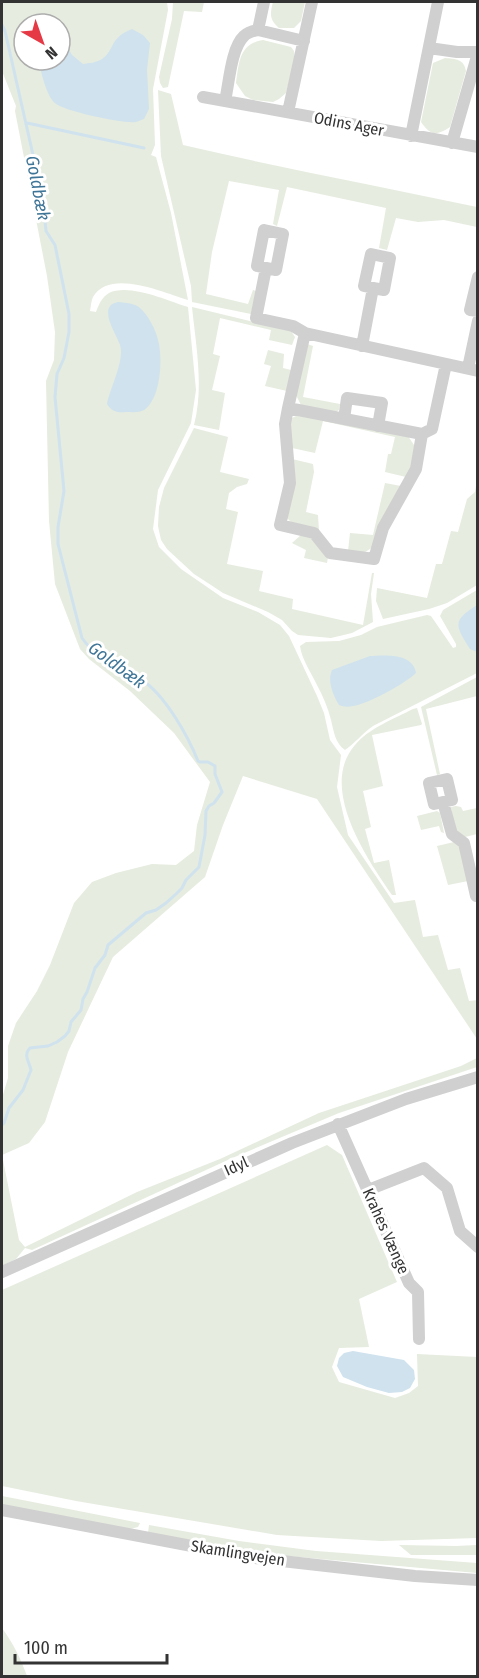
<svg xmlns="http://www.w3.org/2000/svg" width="479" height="1678" font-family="'Fira Sans Condensed',sans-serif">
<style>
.green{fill:#e6ecdf;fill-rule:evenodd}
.water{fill:#cfe2ee}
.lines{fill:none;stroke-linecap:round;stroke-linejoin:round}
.stream{stroke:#cfe2ee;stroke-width:3}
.minor{stroke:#d0d0d0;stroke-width:12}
.labels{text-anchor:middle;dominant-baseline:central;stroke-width:6;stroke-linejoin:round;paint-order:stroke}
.street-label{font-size:16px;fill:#333;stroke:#fff}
.water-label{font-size:18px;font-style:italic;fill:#3f7597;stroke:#fff}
</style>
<rect width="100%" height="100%" fill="#fff"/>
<path class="green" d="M2 2H167L168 10 153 89 155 145 151 155 156 157 171 213 188 300C164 293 110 268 93 297 91 301 91 306 90 311L96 312C99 304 102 297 109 293 129 283 168 301 188 307L196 390 191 423 158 490 153 529 159 547 181 569 223 598 258 612 280 625 289 636 317 696 324 713 330 740 341 755 337 787 348 835 394 903 415 900 423 937 438 935 448 970 460 968 469 1001 478 1000 477 1039 317 799 243 776 223 825 205 877 113 957 68 1052 45 1122 29 1143 2 1155 19 1240 25 1247 137 1192 220 1159 319 1113 461 1066 477 1058V1067L339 1113 230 1159 32 1250 25 1248 16 1259 2 1266V1098L8 1078V1046L16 1023 37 991 50 965 74 903 92 882 116 873 152 864 176 865 194 851 197 825 210 782 174 733 130 691 89 659 80 649 55 584 49 521 46 381 54 360 55 332 47 276 15 111 16 106 2 71ZM24 24H60V60H24Z
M173 2H204L202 12 184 11 168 87 163 88 160 83 159 77 172 19Z
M273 2H305L301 21 294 28H279C269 19 270 14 273 2Z
M263 40 291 47 294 51 295 58 286 93 279 99 273 102 253 100 245 96 236 83C239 63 239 44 263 40Z
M445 58C456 59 464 59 466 71L450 127C436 136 431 136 421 122L433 63Z
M158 90 171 94 183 145C281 168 379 186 477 207V227L444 220 418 222 396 218 387 250 379 248 386 208 287 187 277 226 273 224 279 190 229 181 212 252 206 294 248 304 253 290 256 291 251 314 192 302 191 286 161 156Z
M192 307 291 331 295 337 292 345 269 340 271 330 220 318 213 354 220 356 212 390 225 393 219 430 194 425C204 387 196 346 192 307Z
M307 344 313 346 303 397 340 404 339 410 336 412 301 405 296 395Z
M268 350 284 354 283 368 291 370 287 391 265 386 271 366 264 364Z
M300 414 408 436 416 448 411 467 406 477 385 472 388 454H391L395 437 323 421 315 453 292 448 290 419Z
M194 428 228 437 220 472 249 479 247 484 237 487 229 493 226 509 238 512 227 564 263 571 259 591 293 599 292 609 363 625 372 573H374L371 594 373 622 352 633 331 638 298 635 292 631 282 620 268 612 223 593 211 585 194 574 167 549 161 540 158 526 159 507 164 488Z
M292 459 313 464 314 472 306 512 318 515 319 531 292 523 286 517Z
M477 480V585L447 603 429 609 383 619 376 601 377 588 427 598 436 564H442L451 531 458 532 467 499 475 492Z
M385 483 401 486 373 547 362 554 348 551 350 533 373 535Z
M301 535 310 537 328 557 327 563 304 558 306 550 292 543Z
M477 590V673L373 726C363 733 354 744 345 750 335 743 334 732 331 720 328 708 323 696 317 685 311 672 302 660 300 646L306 642 339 641 361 635 377 627 427 615 431 616 453 648 456 647V644L440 616 443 610Z
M477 677V698V696L426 709 440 774 437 775 421 707Z
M417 708 422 724 421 725 372 735 383 786 363 791 371 827 365 829 374 863 389 860 396 895H392C367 859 318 787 355 745 369 728 394 719 413 709Z
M456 806 461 807 463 811 477 808V834L465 837 453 828 451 807Z
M437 811 440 813 444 833 441 832 439 826 421 830 417 816Z
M454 842 461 847 468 881 448 885 437 846Z
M327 1145 342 1155 397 1282 359 1299 369 1347 339 1348 332 1367 339 1382 395 1398 409 1393 418 1386 417 1354 477 1357V1538L381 1541 277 1535 76 1501 2 1486V1290Z
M2 1496 140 1523 138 1527 130 1529 2 1505Z
M149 1525 239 1541 316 1551 477 1563V1573L276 1555 148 1533Z
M399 1545 456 1546 477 1545V1555H411Z
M2 1628C13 1643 21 1659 27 1676H2Z"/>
<path class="water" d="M132 29 143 35 150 43 147 70 149 109 144 119C141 120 139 121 136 122 124 124 63 111 55 103 47 97 40 70 39 60H60V34L72 55 83 64C89 63 96 63 102 59 115 50 109 38 132 29Z
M118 302C126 303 134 303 140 308 148 315 156 330 158 340 163 357 161 399 144 410 139 413 132 412 126 412 118 413 112 412 107 404 110 388 125 360 120 345 117 335 96 306 118 302Z
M477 605V652L470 649C455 625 452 621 477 605Z
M370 656C386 655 413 653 416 673 406 683 368 704 353 706 348 707 344 707 339 705 333 695 327 681 332 670Z
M353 1351 404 1360 414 1370 415 1379 410 1388 402 1392 389 1393 367 1387 343 1377 337 1366 339 1358 344 1353Z"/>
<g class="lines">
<path class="stream" d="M2 25 5 31 43 199 46 231 55 245 69 314V332L64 358 57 374 55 397 64 491 58 527V544L82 638C91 651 110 666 125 674 130 676 137 677 142 680 165 695 188 736 198 761L200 762H208L215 766V774L222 792 214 803 209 806 206 811 205 835 199 867 186 880 182 888 176 894 166 903 156 910 146 913 108 945 105 955 95 968 87 992 83 999 81 1010 71 1022 69 1031 65 1036 57 1042 48 1046 30 1048C23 1055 29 1061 31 1070L23 1090 9 1108 4 1123 2 1125
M27 123 144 148"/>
<path class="minor" d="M258 30 304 41
M429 48 457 52H478
M203 97 478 147
M225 101C229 84 231 48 244 36 248 32 253 31 258 30L264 2
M288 112 312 2
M411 136 438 2
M452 143 478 53
M266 268 257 266 264 230 283 234 276 270 266 268 256 318 293 326 305 333 288 408 422 434 432 429 446 364
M478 277 470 310 478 311
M305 333 478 371
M362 346 373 288 364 286 371 254 390 258 384 290 373 288
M468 368 478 321
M288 408 285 424 290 483 280 525 314 533 330 553 374 559 383 528 416 469 422 434
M344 419 347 398 382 403 378 426
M447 779 452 800 434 804 429 783Z
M443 802 452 834 464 843 476 896 478 895
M338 1124 409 1283 418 1292 419 1339
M368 1190 424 1168 447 1188 460 1231 478 1247
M2 1272 292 1143 406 1099 478 1077
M2 1510 255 1558 415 1576 478 1580"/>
</g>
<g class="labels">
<g class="street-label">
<text transform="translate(349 124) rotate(11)">Odins Ager</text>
<text transform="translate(236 1166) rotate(-24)">Idyl</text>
<text transform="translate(386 1231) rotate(66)">Krahes Vænge</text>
<text transform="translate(238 1553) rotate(9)">Skamlingvejen</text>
</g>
<g class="water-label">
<text transform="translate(38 188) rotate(79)">Goldbæk</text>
<text transform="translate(117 665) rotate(36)">Goldbæk</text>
</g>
</g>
<rect width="479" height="1678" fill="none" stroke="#333333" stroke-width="6"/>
<g transform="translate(42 42) rotate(140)"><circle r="28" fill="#ffffff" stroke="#adadad" stroke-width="1.5"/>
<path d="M0-4.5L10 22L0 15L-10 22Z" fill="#e63946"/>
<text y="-9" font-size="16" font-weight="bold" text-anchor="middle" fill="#333333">N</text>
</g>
<path d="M15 1654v9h152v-9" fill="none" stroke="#333333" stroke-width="3"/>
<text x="24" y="1654" font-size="18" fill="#333333" stroke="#ffffff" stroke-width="4.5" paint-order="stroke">100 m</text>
</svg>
